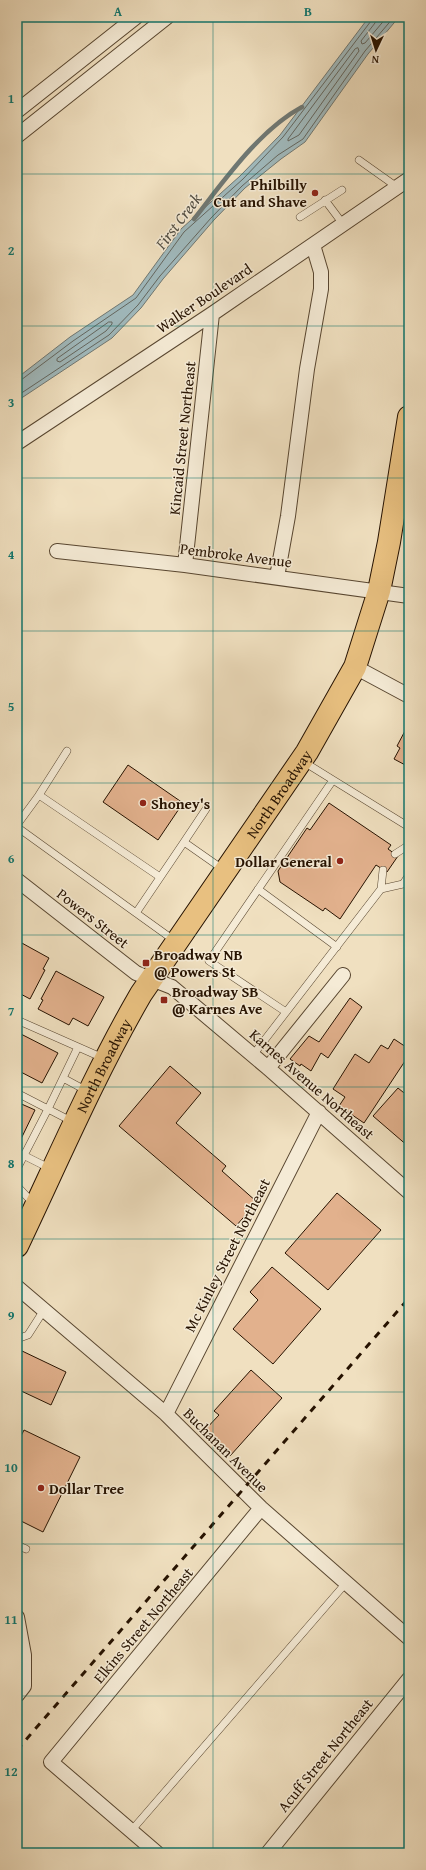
<svg xmlns="http://www.w3.org/2000/svg" width="426" height="1870" font-family="'Gentium Book Plus',serif">
<style>
.water{fill:#a0babe;stroke:#6f7772}
.lines{fill:none;stroke-linecap:round;stroke-linejoin:round}
.shore{stroke:#63665f;stroke-width:1}
.stream{stroke:#6f7772;stroke-width:4.5}
.building{fill:#e2b18d;stroke:#261200}
.lane-casing{stroke:#584630;stroke-width:8}
.street-casing{stroke:#584630;stroke-width:16}
.primary-casing{stroke:#261200;stroke-width:24}
.lane{stroke:#f5ebd6;stroke-width:7}
.street{stroke:#f5ebd6;stroke-width:14}
.primary{stroke:#e8c080;stroke-width:22}
.rail{stroke:#261200;stroke-width:3;stroke-dasharray:7 7;stroke-linecap:butt}
.grid{fill:none;stroke:#0f766e;stroke-width:1;stroke-opacity:0.55}
.poi-dot{fill:#8f2418;stroke:#f5ebd6;stroke-width:1.5}
.labels{text-anchor:middle;dominant-baseline:central;stroke-width:3;stroke-linejoin:round;paint-order:stroke}
.poi-label{font-size:15px;font-weight:bold;fill:#261200;stroke:#f5ebd6;text-anchor:start}
.street-label{font-size:15px;fill:#261200;stroke:#f5ebd6}
.water-label{font-size:16px;font-style:italic;fill:#514d42;stroke:#f5ebd6}
.neatline{fill:none;stroke:#0f766e;stroke-width:1.5}
.grid-label{font-size:13px;text-anchor:middle;font-weight:bold;fill:#0f766e}
</style>
<rect width="100%" height="100%" fill="#f0e0c0"/>
<filter id="stains"><feTurbulence type="fractalNoise" baseFrequency=".005" numOctaves="4"/><feColorMatrix values="0 0 0 0 .2 0 0 0 0 .09 0 0 0 0 .02 0 0 0 .5 -.17"/></filter>
<radialGradient id="worn" r=".72"><stop offset=".6" stop-color="#630" stop-opacity="0"/><stop offset="1" stop-color="#630" stop-opacity=".3"/></radialGradient>
<path class="water" d="M369 17H399L368 54 305 142 281 159 245 188 214 220 163 279 141 308 112 338 17 401V378L70 337 133 295 181 229 240 176 280 135Z"/>
<g class="lines">
<path class="shore" d="M377 17 375 23 361 41 362 44 365 43 387 17
M358 48 359 51 299 135 288 141V139L355 49Z
M109 322H112V324L106 331 60 362 57 361V359Z
M17 381 21 380 73 341 136 298 184 232 243 179 283 137 371 21 372 17
M17 396 109 335 138 305 160 276 211 218 242 186 278 155 303 139 365 51 394 17"/>
<path class="stream" d="M194 219C224 181 259 130 302 107"/>
</g>
<path class="building" d="M406 729 409 731V767L394 759 400 748 397 746Z
M128 765 183 803 158 840 103 802Z
M329 803 391 845 388 849 398 856 387 872 376 865 340 919 325 908 323 911 280 882 278 871 307 828 310 830Z
M20 942 49 958 43 969 45 970 30 999 17 992V947Z
M56 971 104 997 88 1026 73 1018 69 1025 38 1009 43 1000 41 999Z
M350 998 362 1007 328 1058 321 1053 311 1071 301 1064 300 1066 290 1059 309 1036 319 1042Z
M17 1032 58 1053 42 1083 17 1070Z
M394 1039 409 1049V1055L364 1123 339 1106 345 1097 333 1089 355 1054 369 1063 381 1045 388 1049Z
M170 1066 201 1093 176 1123 226 1166 222 1171 257 1202 236 1226 119 1126Z
M398 1088 409 1097V1147L373 1116Z
M17 1102 35 1110 20 1141 17 1139Z
M337 1193 381 1230 328 1290 285 1253Z
M272 1267 321 1309 273 1364 233 1329 258 1300 250 1292Z
M20 1350 66 1372 51 1405 17 1389V1357Z
M251 1370 282 1398 230 1456 203 1432 219 1415 214 1411Z
M24 1430 80 1457 43 1532 17 1519V1444Z"/>
<g class="lines">
<g class="lane-casing">
<path id="lane" d="M359 160 397 187
M325 200 343 224
M300 217 342 190
M304 762 409 827
M39 795 67 751
M206 809 184 842 224 870
M17 825 39 795 160 877
M17 827 136 913 184 842
M395 854 409 845
M258 889 337 947
M381 889 383 870
M136 913 175 941
M286 1012 209 961 333 780
M17 1020 103 1058
M253 1055 381 889 403 884 409 875
M63 1078 87 1091
M17 1093 48 1109 17 1169
M73 1122 48 1109 78 1047
M17 1152 51 1169
M17 1186 33 1203
M17 1339 28 1335 44 1310
M17 1545 26 1549
M131 1831 346 1583"/>
</g>
<g class="street-casing">
<path id="street" d="M17 111 136 17
M17 136 167 17
M17 443 212 314 409 179
M57 551 185 565 409 596
M185 565 212 314
M277 577 288 516 307 369 321 289V272L313 245
M355 667 409 696
M17 880 136 973 172 987 268 1068 409 1192
M268 1068 343 975
M17 1287 166 1414 261 1508 409 1638
M166 1414 319 1112
M17 1617 24 1655V1686L17 1695
M157 1853 51 1762 261 1508
M268 1853 409 1679"/>
</g>
<g class="primary-casing">
<g id="primary">
<path id="s1" d="M17 1246C57 1162 94 1075 141 994L307 752 355 667 379 591 389 542 409 417"/>
</g>
</g>
<use href="#lane" class="lane"/>
<use href="#street" class="street"/>
<use href="#primary" class="primary"/>
<path class="rail" d="M17 1750 409 1298"/>
</g>
<path class="grid" d="M213 17V1853M17 174H409M17 326H409M17 478H409M17 631H409M17 783H409M17 935H409M17 1087H409M17 1239H409M17 1392H409M17 1544H409M17 1696H409"/>
<g class="poi-dot">
<circle cx="315" cy="193" r="4"/>
<circle cx="143" cy="803" r="4"/>
<circle cx="340" cy="861" r="4"/>
<rect x="142" y="959" width="8" height="8" rx="2"/>
<rect x="160" y="996" width="8" height="8" rx="2"/>
<circle cx="41" cy="1488" r="4"/>
</g>
<g class="labels">
<g class="poi-label">
<text x="307" y="184" text-anchor="end">Philbilly<tspan x="307" dy="17">Cut and Shave</tspan></text>
<text x="151" y="803">Shoney's</text>
<text x="332" y="861" text-anchor="end">Dollar General</text>
<text x="154" y="954">Broadway NB<tspan x="154" dy="17">@ Powers St</tspan></text>
<text x="172" y="991">Broadway SB<tspan x="172" dy="17">@ Karnes Ave</tspan></text>
<text x="49" y="1488">Dollar Tree</text>
</g>
<g class="street-label">
<text transform="translate(204 298) rotate(-34)">Walker Boulevard</text>
<text transform="translate(182 438) rotate(-84)">Kincaid Street Northeast</text>
<text transform="translate(236 555) rotate(7)">Pembroke Avenue</text>
<text stroke="none"><textPath href="#s1" startOffset="524">North Broadway</textPath></text>
<text transform="translate(93 918) rotate(38)">Powers Street</text>
<text stroke="none"><textPath href="#s1" startOffset="200">North Broadway</textPath></text>
<text transform="translate(312 1084) rotate(41)">Karnes Avenue Northeast</text>
<text transform="translate(227 1255) rotate(-63)">Mc Kinley Street Northeast</text>
<text transform="translate(226 1450) rotate(45)">Buchanan Avenue</text>
<text transform="translate(143 1625) rotate(-50)">Elkins Street Northeast</text>
<text transform="translate(325 1755) rotate(-51)">Acuff Street Northeast</text>
</g>
<g class="water-label">
<text transform="translate(178 221) rotate(-53)">First Creek</text>
</g>
</g>
<rect width="426" height="1870" fill="none" stroke="#f0e0c0" stroke-width="44"/>
<g transform="translate(376 50) rotate(184)" stroke="#f5ebd6" stroke-width="3" paint-order="stroke">
<path d="M0-3L7 15L0 10L-7 15Z" fill="#261200"/>
<text y="-6" font-size="11" font-weight="bold" text-anchor="middle" fill="#261200">N</text>
</g>
<rect x="22" y="22" width="382" height="1826" class="neatline"/>
<g class="grid-label">
<text x="118" y="16">A</text>
<text x="308" y="16">B</text>
<text x="11" y="103">1</text>
<text x="11" y="255">2</text>
<text x="11" y="407">3</text>
<text x="11" y="559">4</text>
<text x="11" y="711">5</text>
<text x="11" y="863">6</text>
<text x="11" y="1016">7</text>
<text x="11" y="1168">8</text>
<text x="11" y="1320">9</text>
<text x="11" y="1472">10</text>
<text x="11" y="1624">11</text>
<text x="11" y="1776">12</text>
</g>
<rect width="100%" height="100%" filter="url(#stains)"/>
<rect width="100%" height="100%" fill="url(#worn)"/>
</svg>
